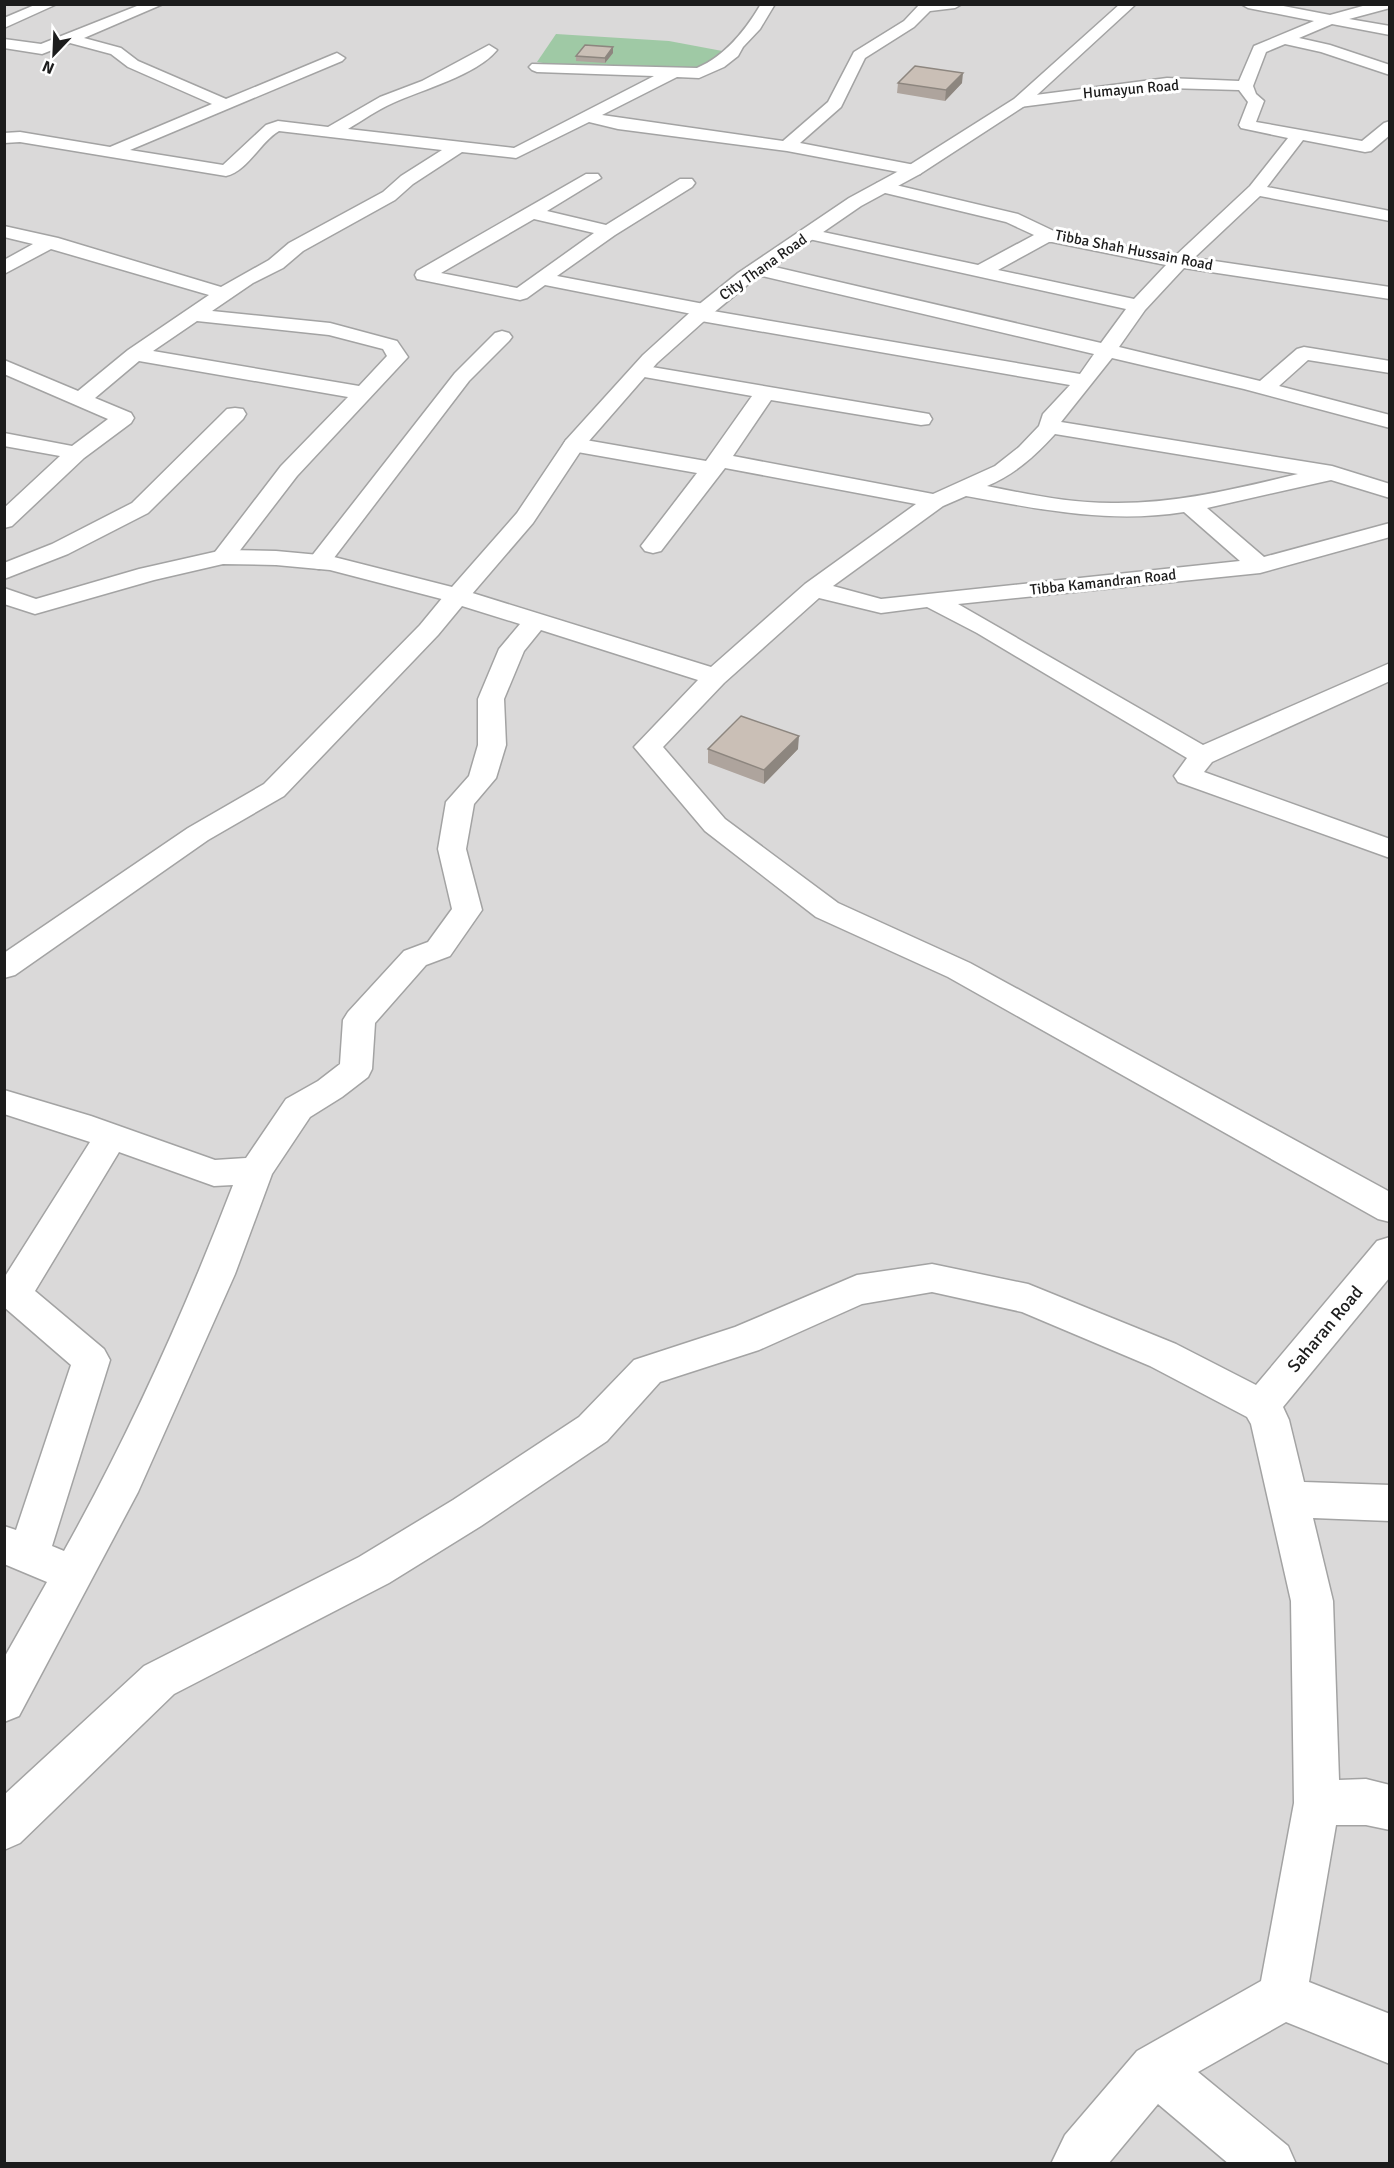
<svg xmlns="http://www.w3.org/2000/svg" width="1394" height="2168" font-family="Signika,sans-serif">
<style>
.residential{fill:#dad9d9}
.cemetery{fill:#9fc9a5}
.lines{fill:none;stroke-linecap:round;stroke-linejoin:round}
.minor-casing{stroke:#a3a3a3;stroke-width:3}
.tertiary-casing{stroke:#a3a3a3;stroke-width:3}
.minor{fill:#fff;fill-rule:evenodd}
.tertiary{fill:#fff;fill-rule:evenodd}
.wall{fill:#aea49d}
.shaded-wall{fill:#8d867f}
.building{fill:#cabfb6;stroke:#8d867f;stroke-width:1.5}
.labels{text-anchor:middle;dominant-baseline:central;stroke-width:6;stroke-linejoin:round;paint-order:stroke}
.far-street-label{font-size:15px;fill:#1c1c1c;stroke:#fff}
.street-label{font-size:18px;fill:#1c1c1c;stroke:#fff}
</style>
<rect width="100%" height="100%" fill="#eee9e0"/>
<path class="residential" d="M5 5H1389V2163H5Z"/>
<path class="cemetery" d="M556 34 669 41 733 53 699 73 586 70 537 62Z"/>
<g class="lines">
<g class="minor-casing">
<path id="minor" d="M37 4H57L4 28V18Z
M142 4H163L84 38 121 48 138 61 226 99 332 55 337 53 345 58 342 61 130 150 223 165 266 125 278 121 328 127 380 97 422 81 489 45 497 50C477 75 421 90 393 103 377 110 363 120 348 129L514 148 654 76 537 72 532 70 529 67 532 64 697 68C725 56 745 31 761 4H775L760 29 743 47 738 56 724 67 699 78 677 77 602 115 783 141 828 102 854 52 904 21 920 4H962L955 8 930 11 914 27 865 58 841 107 800 143 920 166 923 170 920 174 914 175 787 151 618 129 589 122 516 158 462 152 413 184 395 200 303 251 283 268 253 283 212 311 330 323 397 341 408 357 297 476 231 562 223 564 215 562 211 557 215 552 281 466 348 397 139 361 95 398 131 413 134 418 131 423 84 458 12 526 4 528V508L60 456 4 446V433L72 446 108 419 4 374V360L78 391 128 350 209 295 51 249 4 274V260L33 244 4 237V226L58 238 221 287 269 260 289 243 383 192 401 176 442 150 279 131C260 142 248 171 226 176L20 142 4 143V133L20 132 110 147 212 104 128 67 111 54 70 43 42 54 4 48V39L41 44ZM197 321 329 335 383 349 387 356 359 386 153 351Z
M1241 4H1273L1330 15 1370 4H1390V8L1349 19 1390 26V35L1332 24 1299 38 1330 45 1390 65V75L1321 52 1285 44 1266 52 1253 86 1256 94 1264 101 1256 122 1362 141 1384 123 1390 121V135L1371 151 1365 152 1303 140 1267 187 1390 211V221L1260 196 1194 258 1390 287V299L1184 268 1145 310 1119 347 1260 381 1297 349 1304 347 1390 361V373L1308 360 1279 386 1390 415V428L1244 389 1112 358 1061 422 1332 466 1390 484V498L1331 480 1207 508 1264 557 1390 523V537L1260 573 958 604 1203 745 1390 663V681L1212 762 1204 772 1390 839V858L1178 782 1174 776 1187 758 977 633 927 607 881 613 819 598 724 683 663 747 725 819 838 903 970 963 1390 1192V1222L1378 1219 948 977 816 917 705 831 634 747 698 680 541 630 524 651 504 699 506 745 496 778 474 804 466 849 482 910 450 956 426 965 375 1023 372 1069 368 1077 342 1097 310 1117 272 1174 235 1274 138 1492 19 1716 4 1722V1658L47 1582 4 1564V1526L16 1530 71 1365 4 1307V1278L90 1142 4 1114V1090L91 1116 215 1160 246 1158 286 1099 318 1081 340 1064 343 1020 348 1012 404 951 428 942 452 909 438 849 446 802 469 776 478 745V699L499 649 520 624 462 606 438 635 284 796 208 840 15 975 4 978V953L188 828 264 784 420 625 448 591 457 589 466 591 711 667 805 584 916 504 725 468 661 551 653 553 645 551 641 546 697 473 566 450 563 445 566 440 574 438 706 461 752 396 633 375 630 371 633 367 640 365 929 414 932 419 929 424 921 425 771 400 733 456 933 494 995 466 1019 447 1039 426 1043 414 1070 385 701 321 694 319 692 314 545 285 527 298 520 300 417 279 415 275 417 271 586 174H598L601 178 547 211 606 225 680 179H692L695 183 692 187 615 235 557 276 704 304 711 306 713 311 1080 374 1094 354 758 275 751 273 749 269 751 265 758 263 1101 343 1126 309 809 239 803 238 800 234 803 230 809 229 978 265 1034 235 1006 222 877 191 874 187 877 183 883 182 1018 214 1058 233 1175 256 1250 186 1288 138 1241 128 1239 125 1248 102 1239 90 1167 88 1020 107 1012 102 1020 97 1167 78 1239 81 1254 46 1314 21 1248 8ZM534 219 594 233 517 288 441 273ZM1049 242H1052L1166 265 1134 299 998 270ZM1055 434 1298 474C1239 488 1179 503 1118 503 1074 504 1031 495 987 486 1015 474 1034 457 1055 434ZM966 496C1039 509 1109 524 1184 512L1240 561 881 599 833 586 943 506ZM119 1152 214 1186 233 1185C185 1310 130 1433 64 1551L52 1546 110 1360 104 1349 35 1291Z
M502 331 509 333 512 337 509 341 469 381 327 567 319 569 311 567 307 562 311 557 455 373 495 333Z
M235 408 243 409 246 414 243 419 148 513 68 554 4 579V563L52 544 132 503 227 409Z
M1390 1237V1277L1283 1407 1289 1420 1304 1482 1390 1485V1521L1313 1518 1333 1601 1339 1780 1366 1779 1390 1785V1830L1366 1825H1336L1309 1982 1390 2014V2064L1286 2022 1198 2072 1288 2146 1296 2164H1229L1158 2104 1108 2164H1051L1065 2135 1137 2051 1261 1981 1294 1803 1291 1601 1251 1424 1247 1417 1150 1366 1022 1312 932 1292 862 1304 759 1350 660 1382 607 1441 481 1526 389 1583 174 1694 20 1843 4 1850V1795L144 1666 359 1557 453 1500 579 1417 634 1360 735 1327 857 1275 932 1264 1028 1284 1176 1344 1256 1385 1377 1241Z"/>
</g>
<g class="tertiary-casing">
<path id="tertiary" d="M1120 4H1136L1026 105 920 174 861 206 752 281 712 314 657 363 582 449 533 523 466 601 457 603 330 570 276 565 223 564 154 580 35 614 4 604V588L36 599 139 569 223 550 276 551 330 556 452 587 517 513 566 440 643 355 697 306 738 273 849 198 908 166 1014 99Z"/>
</g>
<use href="#minor" class="minor"/>
<use href="#tertiary" class="tertiary"/>
</g>
<path class="wall" d="M613 47V53L605 63 576 61V56Z
M898 83H962L945 101 897 93Z
M708 749H798L764 784 708 763Z"/>
<path class="shaded-wall" d="M613 47V53L605 63V58Z
M963 73 962 83 945 101 946 90Z
M799 736 798 749 764 784V770Z"/>
<path class="building" d="M585 45 613 47 605 58 576 56Z
M915 66 963 73 946 90 898 83Z
M741 716 799 736 764 770 708 749Z"/>
<g class="labels">
<g class="far-street-label">
<text transform="translate(1131 89) rotate(-5)">Humayun Road</text>
<text transform="translate(1134 250) rotate(11)">Tibba Shah Hussain Road</text>
<text transform="translate(763 267) rotate(-35)">City Thana Road</text>
<text transform="translate(1103 582) rotate(-6)">Tibba Kamandran Road</text>
</g>
<g class="street-label">
<text transform="translate(1325 1329) rotate(-50)">Saharan Road</text>
</g>
</g>
<rect width="1394" height="2168" fill="none" stroke="#1c1c1c" stroke-width="12"/>
<g transform="translate(54 54) rotate(203)" stroke="#ffffff" stroke-width="4.5" paint-order="stroke">
<path d="M0-4.5L10 22L0 15L-10 22Z" fill="#1c1c1c"/>
<text y="-9" font-size="16" font-weight="bold" text-anchor="middle" fill="#1c1c1c">N</text>
</g>
</svg>
